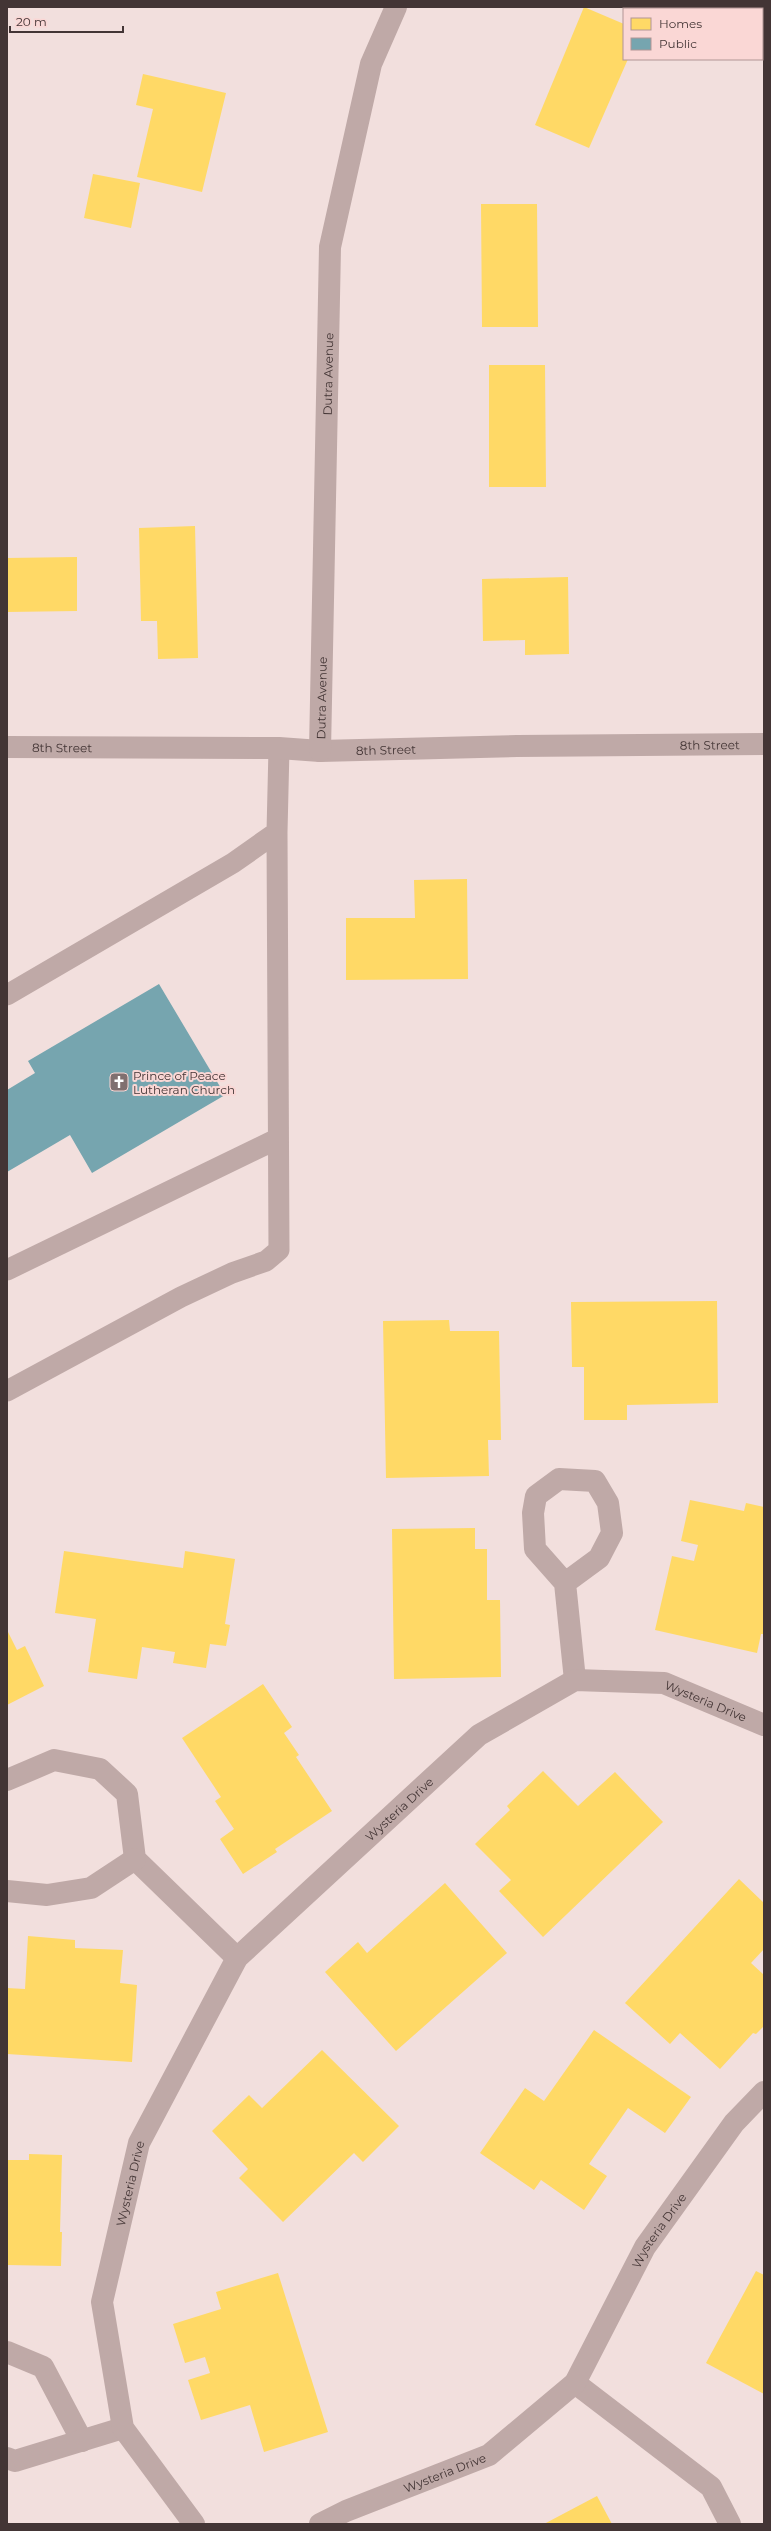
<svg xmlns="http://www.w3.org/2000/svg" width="771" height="2531" font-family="Montserrat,sans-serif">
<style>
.homes{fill:#ffd966}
.public{fill:#76a5af}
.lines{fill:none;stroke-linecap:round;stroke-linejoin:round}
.service{stroke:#bfa9a7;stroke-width:21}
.minor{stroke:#bfa9a7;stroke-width:22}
.labels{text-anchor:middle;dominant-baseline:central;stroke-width:4;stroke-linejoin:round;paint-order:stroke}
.street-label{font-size:12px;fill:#433535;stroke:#fad7d5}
.poi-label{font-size:12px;fill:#433535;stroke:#fad7d5;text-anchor:start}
</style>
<rect width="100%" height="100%" fill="#f2dfdd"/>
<path class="homes" d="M584 7 624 24V59H628L589 148 535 125Z
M143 74 226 93 202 192 137 177 153 109 136 105Z
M93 174 140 183 131 228 84 218Z
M481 204H537L538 327H482Z
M489 365H545L546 487H489Z
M195 526 198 658 158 659 157 621H141L139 528Z
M77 557V611L7 612V558Z
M568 577 569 654 525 655V640L483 641 482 579Z
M467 879 468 979 346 980V918H415L414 880Z
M717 1301 718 1403 627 1405V1420H584V1367H572L571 1302Z
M449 1320 450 1331H499L501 1440H488L489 1476 386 1478 383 1321Z
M690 1500 744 1511 746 1503 764 1507V1634H761L757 1653 655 1630 672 1556 694 1561 698 1545 681 1541Z
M475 1528V1549H487V1600H500L501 1677 394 1679 392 1529Z
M64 1551 183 1568 185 1551 235 1559 225 1624 230 1625 226 1646 210 1644 206 1668 173 1663 175 1652 142 1647 137 1679 88 1672 96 1619 55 1613Z
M7 1630 17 1650 25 1646 44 1686 7 1705Z
M263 1684 292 1727 284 1733 299 1755 296 1757 332 1811 275 1849 277 1852 243 1874 220 1839 234 1829 215 1801 221 1797 182 1738Z
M543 1771 578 1806 615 1772 663 1822 543 1937 499 1891 511 1880 475 1844 510 1810 507 1806Z
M739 1879 764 1903V1949L751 1963 764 1975V2026L756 2034 753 2033 720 2069 680 2033 670 2044 625 2003Z
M445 1883 507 1953 396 2051 325 1972 358 1942 367 1953Z
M28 1936 75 1940V1948L123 1950 120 1983 137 1985 132 2062 7 2054V1988L25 1989Z
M594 2030 691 2097 665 2133 628 2108 589 2164 607 2176 584 2210 541 2180 534 2190 480 2153 525 2088 544 2101Z
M322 2050 399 2126 363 2162 354 2153 283 2222 239 2178 248 2169 212 2131 249 2095 262 2108Z
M29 2154 62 2155 60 2232H62L61 2266 7 2265V2160H29Z
M756 2271 764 2275V2394L706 2363Z
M278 2273 328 2432 264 2452 250 2405 201 2420 188 2380 210 2373 205 2357 185 2363 173 2324 221 2309 216 2292Z
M597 2496 612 2524H544Z"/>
<path class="public" d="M159 984 225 1095 92 1173 70 1135 7 1172V1090L35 1073 28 1061Z"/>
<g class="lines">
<path class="service" d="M7 995 233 863 277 832
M7 1270 277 1139
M7 1391 181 1297 232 1273 266 1261 279 1250 277 832 279 748"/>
<g class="minor">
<path id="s1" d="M7 747 279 748 320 751 517 746 764 744"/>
<path id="s2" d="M320 751 330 247 371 64 396 7"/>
<path d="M565 1583 535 1549 533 1513 536 1496 559 1479 595 1481 608 1503 612 1533 599 1558 565 1583 575 1680"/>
<path d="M7 1780 54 1760 100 1769 127 1794 135 1859 237 1958"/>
<path d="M7 1891 47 1895 91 1888 135 1859"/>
<path d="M7 2352 43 2367 82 2441"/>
<path d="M575 2383 711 2487 730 2524"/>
<path d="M7 2458 15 2461 123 2428"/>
<path id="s3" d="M194 2524 123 2428 102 2302 139 2143 237 1958 479 1735 575 1680 664 1683 764 1725"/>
<path id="s4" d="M320 2524 346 2511 489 2455 575 2383 645 2247 734 2123 764 2092"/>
</g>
</g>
<defs>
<g id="church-square" transform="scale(1)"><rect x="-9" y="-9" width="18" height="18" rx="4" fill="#807070" stroke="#fad7d5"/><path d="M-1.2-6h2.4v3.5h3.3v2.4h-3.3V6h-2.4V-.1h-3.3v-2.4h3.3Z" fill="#fff"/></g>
</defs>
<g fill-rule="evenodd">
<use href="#church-square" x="119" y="1082"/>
</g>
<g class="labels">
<g class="street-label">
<text stroke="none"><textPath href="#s2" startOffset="377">Dutra Avenue</textPath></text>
<text stroke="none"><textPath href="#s2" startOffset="53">Dutra Avenue</textPath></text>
<text stroke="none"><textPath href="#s1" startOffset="703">8th Street</textPath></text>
<text stroke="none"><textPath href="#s1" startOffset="55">8th Street</textPath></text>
<text stroke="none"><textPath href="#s1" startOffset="379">8th Street</textPath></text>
<text stroke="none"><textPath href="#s3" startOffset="1194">Wysteria Drive</textPath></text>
<text stroke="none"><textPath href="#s3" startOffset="840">Wysteria Drive</textPath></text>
<text stroke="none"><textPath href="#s3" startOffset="369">Wysteria Drive</textPath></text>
<text stroke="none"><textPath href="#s4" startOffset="469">Wysteria Drive</textPath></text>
<text stroke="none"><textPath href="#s4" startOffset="135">Wysteria Drive</textPath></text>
</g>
<g class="poi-label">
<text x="133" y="1075">Prince of Peace<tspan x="133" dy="14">Lutheran Church</tspan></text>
</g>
</g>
<rect width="771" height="2531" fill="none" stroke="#433535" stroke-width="16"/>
<rect x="623" y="8" width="140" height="52" fill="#fad7d5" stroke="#b19695"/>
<rect x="631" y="18" width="20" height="12" fill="#ffd966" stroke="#b19695"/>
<text x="659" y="28" font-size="12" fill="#433535">Homes</text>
<rect x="631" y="38" width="20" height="12" fill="#76a5af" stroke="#b19695"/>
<text x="659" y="48" font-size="12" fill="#433535">Public</text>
<path d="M10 26v6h113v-6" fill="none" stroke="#433535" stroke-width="2"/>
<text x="16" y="26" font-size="12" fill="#433535" stroke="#fad7d5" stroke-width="3" paint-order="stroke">20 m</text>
</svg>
